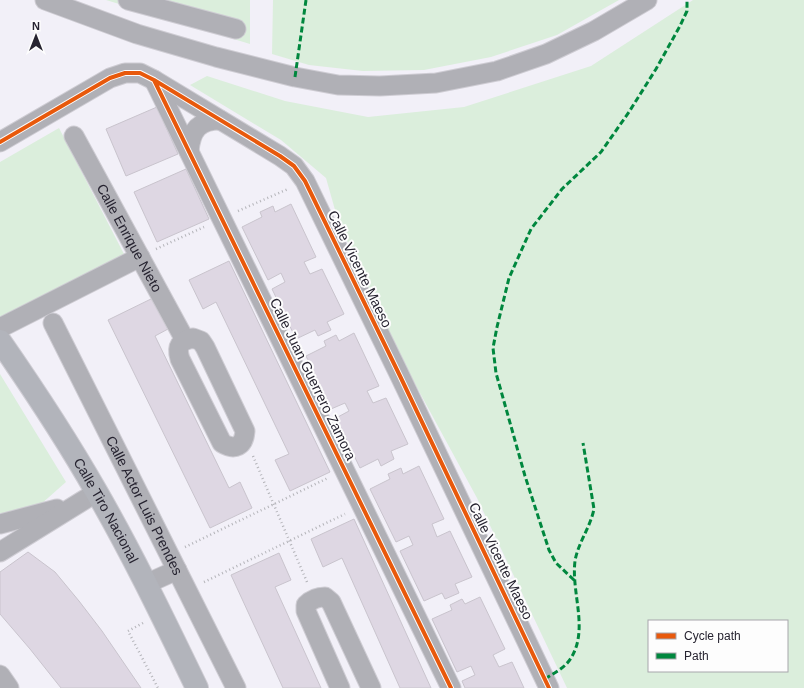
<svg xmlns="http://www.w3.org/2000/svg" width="804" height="688" font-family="Arial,sans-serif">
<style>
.green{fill:#dbeedc;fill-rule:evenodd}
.building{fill:#ded7e3;stroke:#c9c4cd}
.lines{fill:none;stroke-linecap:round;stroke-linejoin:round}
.minor-casing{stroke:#ceccd3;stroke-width:21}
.major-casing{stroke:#ceccd3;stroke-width:24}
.path{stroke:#b4b4b9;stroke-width:2.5;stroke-dasharray:1 3;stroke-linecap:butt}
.minor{stroke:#b0b0b6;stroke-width:19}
.major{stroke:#b2b4bb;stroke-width:22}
.quiet{stroke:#00873e;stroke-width:3;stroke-dasharray:6 3;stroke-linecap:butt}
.cycleway-casing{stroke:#fdfdfd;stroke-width:6}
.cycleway{stroke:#e8590c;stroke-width:4}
.labels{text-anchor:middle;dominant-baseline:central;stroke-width:4;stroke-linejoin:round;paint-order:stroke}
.street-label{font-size:14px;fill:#262330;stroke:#fdfdfd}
</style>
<rect width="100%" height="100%" fill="#f2f0f8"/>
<path class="green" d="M106 0H250V44Z
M273 0H619L557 35 491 57 424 70 363 71 309 65 272 54Z
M693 0H804V688H567L477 498 383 325 337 217 326 178 281 140 190 85 207 76 285 101 368 117 464 107 591 66ZM649 621H787V671H649Z
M59 128 125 256 0 321V162Z
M0 374 66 482 31 513H0Z"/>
<path class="building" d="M157 107 178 154 126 176 106 129Z
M186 169 209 219 157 242 134 192Z
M291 204 316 257 304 262 310 274 322 269 344 314 327 322 331 330 318 336 315 330 296 339 272 289 285 282 281 273 268 280 242 227 262 217 260 212 273 206 275 212Z
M229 261 330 472 290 491 275 460 289 454 216 302 203 309 189 280Z
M153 298 168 329 155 336 229 488 240 482 252 508 210 528 108 320Z
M354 333 379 386 367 391 373 403 386 398 408 444 391 451 394 459 381 466 378 459 360 468 336 418 349 411 345 403 331 409 306 356 326 346 324 341 336 335 339 341Z
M419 466 444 519 432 524 437 537 450 531 472 577 455 584 459 593 445 599 442 593 424 601 400 551 413 545 409 536 396 542 370 489 390 479 388 474 401 468 403 474Z
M354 519 431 688H400L342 558 323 567 311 539Z
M28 552 55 572 79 601 102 631 141 688H61L30 649 0 614V572Z
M279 553 291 580 275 587 321 688H283L231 575Z
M480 597 505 649 493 655 499 667 512 662 524 688H465L462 681 475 675 471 666 457 672 432 619 452 610 450 605 462 599 465 604Z"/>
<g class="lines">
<g class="minor-casing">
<g id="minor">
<path d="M45 0 137 34 216 57 295 77 338 85 380 86 436 83 497 71 546 54 594 31 647 0"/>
<path d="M128 0 236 29"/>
<path d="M154 80 451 688"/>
<path id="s1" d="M74 136 185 340"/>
<path d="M0 142 110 78 125 73H140L154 80 280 156 294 166 305 181 400 376 549 688"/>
<path d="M189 151C191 130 199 120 220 120"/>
<path id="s2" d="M53 323 236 688"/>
<path d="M0 328 140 257"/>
<path d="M193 338 201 341 205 347 245 431C244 446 235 451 222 443L180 359C176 346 180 341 193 338Z"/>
<path d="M0 524 57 509"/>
<path d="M0 552 97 492"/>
<path d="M146 584 177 570"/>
<path d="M0 675 9 688"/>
<path d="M340 688 306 611V605C312 599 317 597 325 597L331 602 371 688"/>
</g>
</g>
<g class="major-casing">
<g id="major">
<path id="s3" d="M0 341C34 390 67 440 96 491 133 555 165 622 197 688"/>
</g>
</g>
<path class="path" d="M238 211 288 189
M156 249 204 227
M253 456 307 582
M185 547 328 478
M204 582 345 514
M143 623 128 631 158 688"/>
<use href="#minor" class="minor"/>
<use href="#major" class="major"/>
<path class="quiet" d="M295 77 306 0
M574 580 556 563 549 550 525 476 496 373 493 348 497 327 509 278 531 229 562 189 601 152 629 112 656 69 680 26 687 11V0
M545 679C554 673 565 668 571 658 589 629 571 593 575 561 578 543 590 528 594 509L583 443"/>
<g class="cycleway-casing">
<path id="cycleway" d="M154 80 451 688
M0 142 110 78 125 73H140L154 80 280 156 294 166 305 181 400 376 549 688"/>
</g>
<use href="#cycleway" class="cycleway"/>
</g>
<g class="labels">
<g class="street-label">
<text stroke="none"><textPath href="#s1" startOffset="116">Calle Enrique Nieto</textPath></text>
<text transform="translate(360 269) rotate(64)">Calle Vicente Maeso</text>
<text transform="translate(313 379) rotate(64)">Calle Juan Guerrero Zamora</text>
<text stroke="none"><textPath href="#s2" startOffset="204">Calle Actor Luis Prendes</textPath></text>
<text stroke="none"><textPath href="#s3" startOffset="200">Calle Tiro Nacional</textPath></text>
<text transform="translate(501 561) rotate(64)">Calle Vicente Maeso</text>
</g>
</g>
<rect x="648" y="620" width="140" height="52" fill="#fdfdfd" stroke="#a7a6ab"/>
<rect x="656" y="633" width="20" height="6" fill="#e8590c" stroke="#a7a6ab"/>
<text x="684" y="640" font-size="12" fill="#262330">Cycle path</text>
<rect x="656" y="653" width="20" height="6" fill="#00873e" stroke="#a7a6ab"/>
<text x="684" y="660" font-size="12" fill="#262330">Path</text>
<g transform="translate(36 36)" stroke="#fdfdfd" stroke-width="3" paint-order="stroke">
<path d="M0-3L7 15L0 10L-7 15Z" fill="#262330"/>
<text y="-6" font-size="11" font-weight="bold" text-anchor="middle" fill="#262330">N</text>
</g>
</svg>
